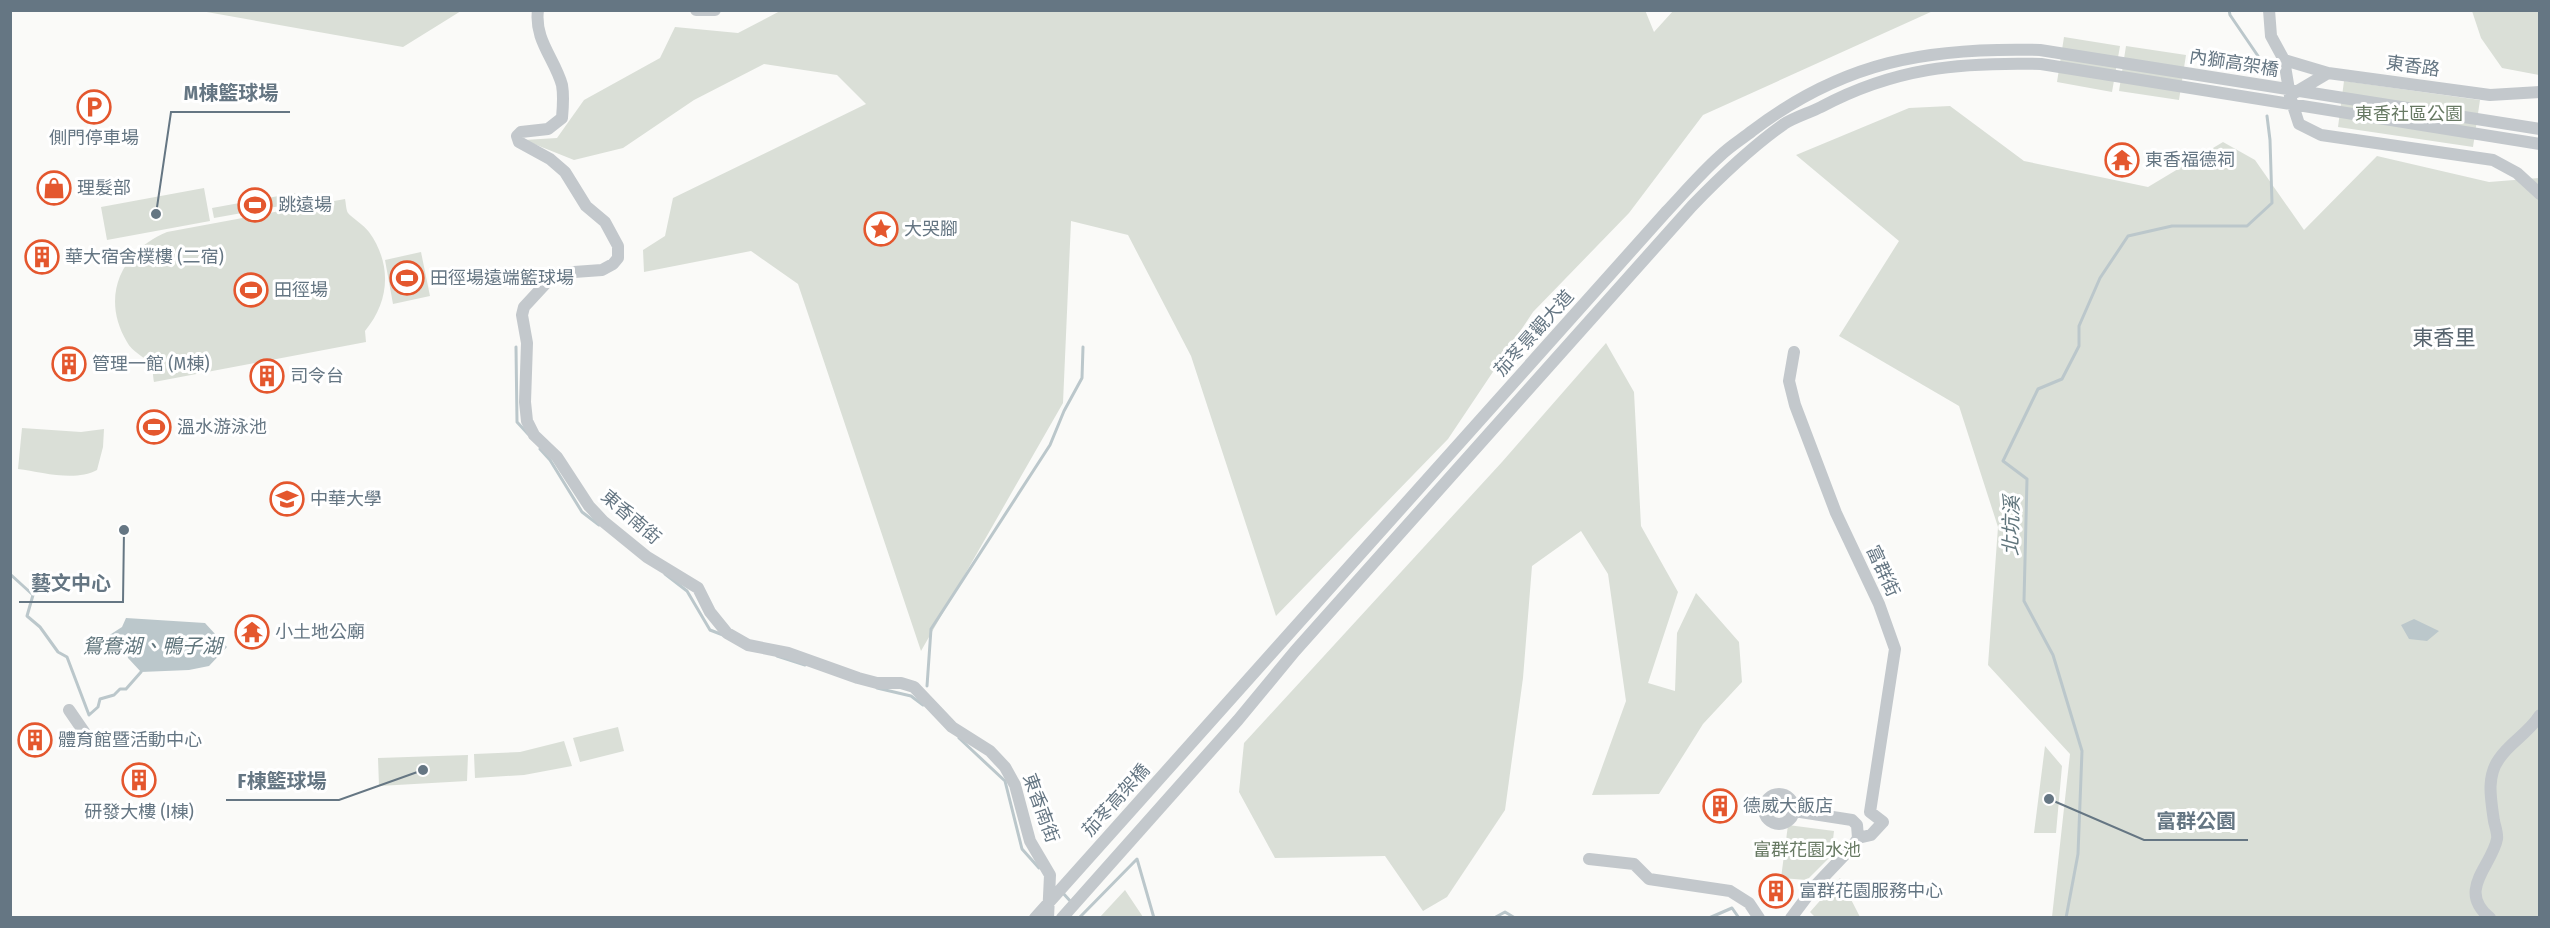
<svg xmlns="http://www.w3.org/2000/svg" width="2550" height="928" font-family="'Fira Sans Condensed','Noto Sans TC',sans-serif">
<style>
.green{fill:#dadfd7}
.water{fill:#bbc7cb}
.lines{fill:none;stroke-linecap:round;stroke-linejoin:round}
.stream{stroke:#bbc7cb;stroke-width:3}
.minor{stroke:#c3c8cc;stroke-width:12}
.labels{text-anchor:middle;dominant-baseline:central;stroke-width:6;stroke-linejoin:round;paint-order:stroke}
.street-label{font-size:18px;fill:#657683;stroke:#fff}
.park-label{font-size:18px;fill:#687a64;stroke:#fff}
.poi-label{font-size:18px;fill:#657683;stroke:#fff;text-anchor:start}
.water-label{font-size:20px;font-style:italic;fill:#60757c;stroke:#fff}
.quarter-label{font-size:21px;fill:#57646e;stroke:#fff}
.leader{fill:none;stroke:#657683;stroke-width:2}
.callout-dot{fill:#657683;stroke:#fff;stroke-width:2}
.callout-label{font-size:20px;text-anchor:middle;font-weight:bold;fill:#657683;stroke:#fff;stroke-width:6;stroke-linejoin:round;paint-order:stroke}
</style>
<rect width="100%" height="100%" fill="#fafaf8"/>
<path class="green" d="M1645 10 1654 32 1673 11H1933L1703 115 1629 213 1533 312 1448 439 1276 616 1191 356 1128 235 1071 221 1063 403 921 651 798 284 751 251 644 272 643 250 665 236 673 198 866 104 837 75 764 64 694 100 623 148 574 160 524 140 557 138 584 100 660 58 675 27 738 33 780 11Z
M201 11 461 10V11L403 47Z
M2472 11H2539V75L2502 68 2481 38Z
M2064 37 2120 46 2112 92 2057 82Z
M2126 46 2186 55 2179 100 2119 91Z
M2344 81 2480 100 2473 147 2338 127Z
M1950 106 2024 161 2148 187 2223 142 2255 160 2304 230 2377 156 2489 182 2539 178V917H2052L2070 754 1988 665 1998 527 1959 406 1839 336 1899 241 1796 155 1909 108Z
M204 188 210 221 107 240 101 207Z
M295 193 297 203 214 218 212 208Z
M345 199C346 203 346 210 348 213 352 218 364 225 369 232 392 264 390 301 365 331L366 342 154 382C153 377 153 368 150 364 144 356 132 352 127 342 100 297 121 251 167 232Z
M421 252 430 296 393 304 385 260Z
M1606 343 1634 392 1641 526 1678 592 1648 683 1675 691 1677 633 1696 593 1739 642 1742 682 1703 724 1659 794 1592 795 1626 701 1608 574 1581 531 1532 566 1523 678 1505 810 1447 897 1423 911 1385 856 1275 858 1239 792 1244 743 1502 462Z
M22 428 81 432 104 429 103 447 97 470C75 482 41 472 18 469Z
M618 727 624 751 580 762 573 738Z
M564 741 572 766 524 775 475 778 474 754 520 752Z
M2045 746 2062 766 2056 833H2034Z
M468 755 467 781 379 786 378 758Z
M1788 825 1834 831 1831 856 1807 880 1781 878Z
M1840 878 1860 917H1815L1810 912Z
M1125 890 1143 917H1100Z"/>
<path class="water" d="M126 618 205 623 227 647 209 666 189 670 141 672 128 658 125 642 109 641 108 636 122 627Z
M2414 619 2439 631 2427 641 2409 639 2401 625Z
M1805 851a7 7 0 1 1 14 0a7 7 0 1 1-14 0Z"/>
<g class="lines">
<path class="stream" d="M2229 10 2230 15 2258 56
M516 347 517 422 528 434
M540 449 550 460 582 512 599 525
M10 574 33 595 27 616 40 627 58 652 67 657 89 715 98 707 100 699 114 695 120 689H126L141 672
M665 574 687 591 710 630 723 635
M777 656 805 665
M927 686 931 629 1050 445 1064 411 1082 378 1083 347
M877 688 911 696 923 705
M959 738 1005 781 1022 849 1039 868
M1062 892 1072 903
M1079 918 1137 859 1154 918
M1494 918 1505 912 1515 918
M1709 918 1732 908 1739 918
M2066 918 2078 854 2082 751 2053 655 2024 601 2027 479 2003 461 2038 389 2062 379 2079 346V326L2100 278 2128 236 2172 226H2247L2272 203 2270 140 2267 116"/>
<path class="minor" d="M538 10C534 40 555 59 562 85 564 96 563 107 562 118L548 129 521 132 517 136 519 142 550 159 565 172 586 206 605 222 618 246V258L613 264 602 270 560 273 549 280 524 307 522 315 527 343 525 402 527 421 534 435 557 457 589 506 604 522 647 557 698 588 710 612 727 633 748 645 788 653 858 678 877 683H901L914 687 952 727 990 751 1005 767 1015 785 1030 841 1050 875 1048 918
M696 10H715
M2269 10 2271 36 2284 60 2290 96 2299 124 2321 135 2493 160 2517 173 2540 194
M2284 60 2328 73 2490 95 2540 92
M2296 92 2328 73
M1794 352 1789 381 1795 405 1836 513 1879 604 1895 649 1870 812 1883 822 1871 835 1858 838
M69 710 91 742
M1764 809a15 15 0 1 1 30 0a15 15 0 1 1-30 0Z
M1589 859 1634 864 1649 879 1730 891 1749 903 1759 918
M1035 918 1666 212C1684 193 1701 173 1720 156 1730 146 1742 139 1752 131 1844 61 1928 47 2040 50L2540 129
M1062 918 1238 720 1295 651 1692 206C1721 176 1750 148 1784 124 1795 117 1809 113 1821 107 1894 68 1959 62 2041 64L2540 144
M1791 918 1815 886 1852 847 1858 838 1857 825 1852 820 1794 811
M2490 918C2456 890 2492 866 2497 839 2498 834 2495 826 2494 821 2491 800 2486 777 2499 759 2510 742 2528 734 2540 715"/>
</g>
<defs>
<g id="parking-ring" transform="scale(1.725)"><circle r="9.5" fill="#fff" stroke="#e4572e" stroke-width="1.5"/><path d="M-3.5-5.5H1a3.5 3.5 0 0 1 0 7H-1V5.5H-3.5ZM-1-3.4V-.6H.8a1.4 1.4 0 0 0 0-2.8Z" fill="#e4572e"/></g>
<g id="temple-ring" transform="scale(1.725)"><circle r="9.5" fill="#fff" stroke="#e4572e" stroke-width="1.5"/><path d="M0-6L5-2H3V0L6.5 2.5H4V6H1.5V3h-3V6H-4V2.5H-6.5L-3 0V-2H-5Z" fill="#e4572e"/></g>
<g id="shop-ring" transform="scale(1.725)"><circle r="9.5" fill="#fff" stroke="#e4572e" stroke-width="1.5"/><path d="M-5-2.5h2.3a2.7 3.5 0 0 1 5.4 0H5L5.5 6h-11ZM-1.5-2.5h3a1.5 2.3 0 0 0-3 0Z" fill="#e4572e"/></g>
<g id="stadium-ring" transform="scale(1.725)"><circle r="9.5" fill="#fff" stroke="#e4572e" stroke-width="1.5"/><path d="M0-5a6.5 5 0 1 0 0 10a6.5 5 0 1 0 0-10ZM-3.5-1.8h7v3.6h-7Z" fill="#e4572e"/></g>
<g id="sight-ring" transform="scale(1.725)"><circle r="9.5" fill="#fff" stroke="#e4572e" stroke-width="1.5"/><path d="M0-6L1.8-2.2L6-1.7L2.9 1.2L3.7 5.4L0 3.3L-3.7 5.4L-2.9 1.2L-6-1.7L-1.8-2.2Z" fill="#e4572e"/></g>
<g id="building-ring" transform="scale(1.725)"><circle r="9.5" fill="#fff" stroke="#e4572e" stroke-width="1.5"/><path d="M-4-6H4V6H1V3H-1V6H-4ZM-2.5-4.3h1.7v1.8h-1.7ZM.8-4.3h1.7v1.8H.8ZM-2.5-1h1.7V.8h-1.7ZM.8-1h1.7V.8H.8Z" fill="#e4572e"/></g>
<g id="university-ring" transform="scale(1.725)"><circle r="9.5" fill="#fff" stroke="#e4572e" stroke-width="1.5"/><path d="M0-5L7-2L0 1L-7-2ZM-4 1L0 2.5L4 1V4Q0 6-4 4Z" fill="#e4572e"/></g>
</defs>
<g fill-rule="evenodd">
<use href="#parking-ring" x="94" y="107"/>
<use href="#temple-ring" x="2122" y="160"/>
<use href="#shop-ring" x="54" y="188"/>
<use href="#stadium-ring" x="255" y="205"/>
<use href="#sight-ring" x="881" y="229"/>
<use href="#building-ring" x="42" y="257"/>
<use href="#stadium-ring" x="407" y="278"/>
<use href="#stadium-ring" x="251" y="290"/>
<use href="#building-ring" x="69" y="364"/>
<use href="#building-ring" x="267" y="376"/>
<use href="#stadium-ring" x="154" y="427"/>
<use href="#university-ring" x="287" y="499"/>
<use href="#temple-ring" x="252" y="632"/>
<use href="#building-ring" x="35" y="740"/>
<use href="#building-ring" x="139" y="780"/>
<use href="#building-ring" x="1720" y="806"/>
<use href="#building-ring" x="1776" y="891"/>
</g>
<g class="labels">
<g class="street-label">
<text transform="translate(2234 63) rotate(9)">內獅高架橋</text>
<text transform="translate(2413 66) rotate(8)">東香路</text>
<text transform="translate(1534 333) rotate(-48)">茄苳景觀大道</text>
<text transform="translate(631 517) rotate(41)">東香南街</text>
<text transform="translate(1883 571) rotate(65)">富群街</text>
<text transform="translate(1116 800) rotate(-48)">茄苳高架橋</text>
<text transform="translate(1041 808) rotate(70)">東香南街</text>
</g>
<g class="park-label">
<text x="2409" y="114">東香社區公園</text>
<text x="1807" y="850">富群花園水池</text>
</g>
<g class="poi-label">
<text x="94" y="138" text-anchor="middle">側門停車場</text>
<text x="2145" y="160">東香福德祠</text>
<text x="77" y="188">理髮部</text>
<text x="278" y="205">跳遠場</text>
<text x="904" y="229">大哭腳</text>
<text x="65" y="257">華大宿舍樸樓 (二宿)</text>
<text x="430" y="278">田徑場遠端籃球場</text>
<text x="274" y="290">田徑場</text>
<text x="92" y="364">管理一館 (M棟)</text>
<text x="290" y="376">司令台</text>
<text x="177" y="427">溫水游泳池</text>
<text x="310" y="499">中華大學</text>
<text x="275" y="632">小土地公廟</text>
<text x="58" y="740">體育館暨活動中心</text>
<text x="1743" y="806">德威大飯店</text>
<text x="139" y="812" text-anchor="middle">研發大樓 (I棟)</text>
<text x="1799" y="891">富群花園服務中心</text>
</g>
<g class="water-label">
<text transform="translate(2011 526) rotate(-89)">北坑溪</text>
<text x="152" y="646">鴛鴦湖、鴨子湖</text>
</g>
<g class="quarter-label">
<text x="2444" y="338">東香里</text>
</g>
</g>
<path class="leader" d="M156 214L171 112H290M124 530L123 602H19M423 770L339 800H226M2049 799L2144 840H2248"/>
<g class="callout-dot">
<circle cx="156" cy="214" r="6"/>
<circle cx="124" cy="530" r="6"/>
<circle cx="423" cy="770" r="6"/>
<circle cx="2049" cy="799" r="6"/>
</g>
<g class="callout-label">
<text x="231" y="100">M棟籃球場</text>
<text x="71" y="590">藝文中心</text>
<text x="282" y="788">F棟籃球場</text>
<text x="2196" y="828">富群公園</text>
</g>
<rect width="2550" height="928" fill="none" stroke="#657683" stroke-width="24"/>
</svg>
